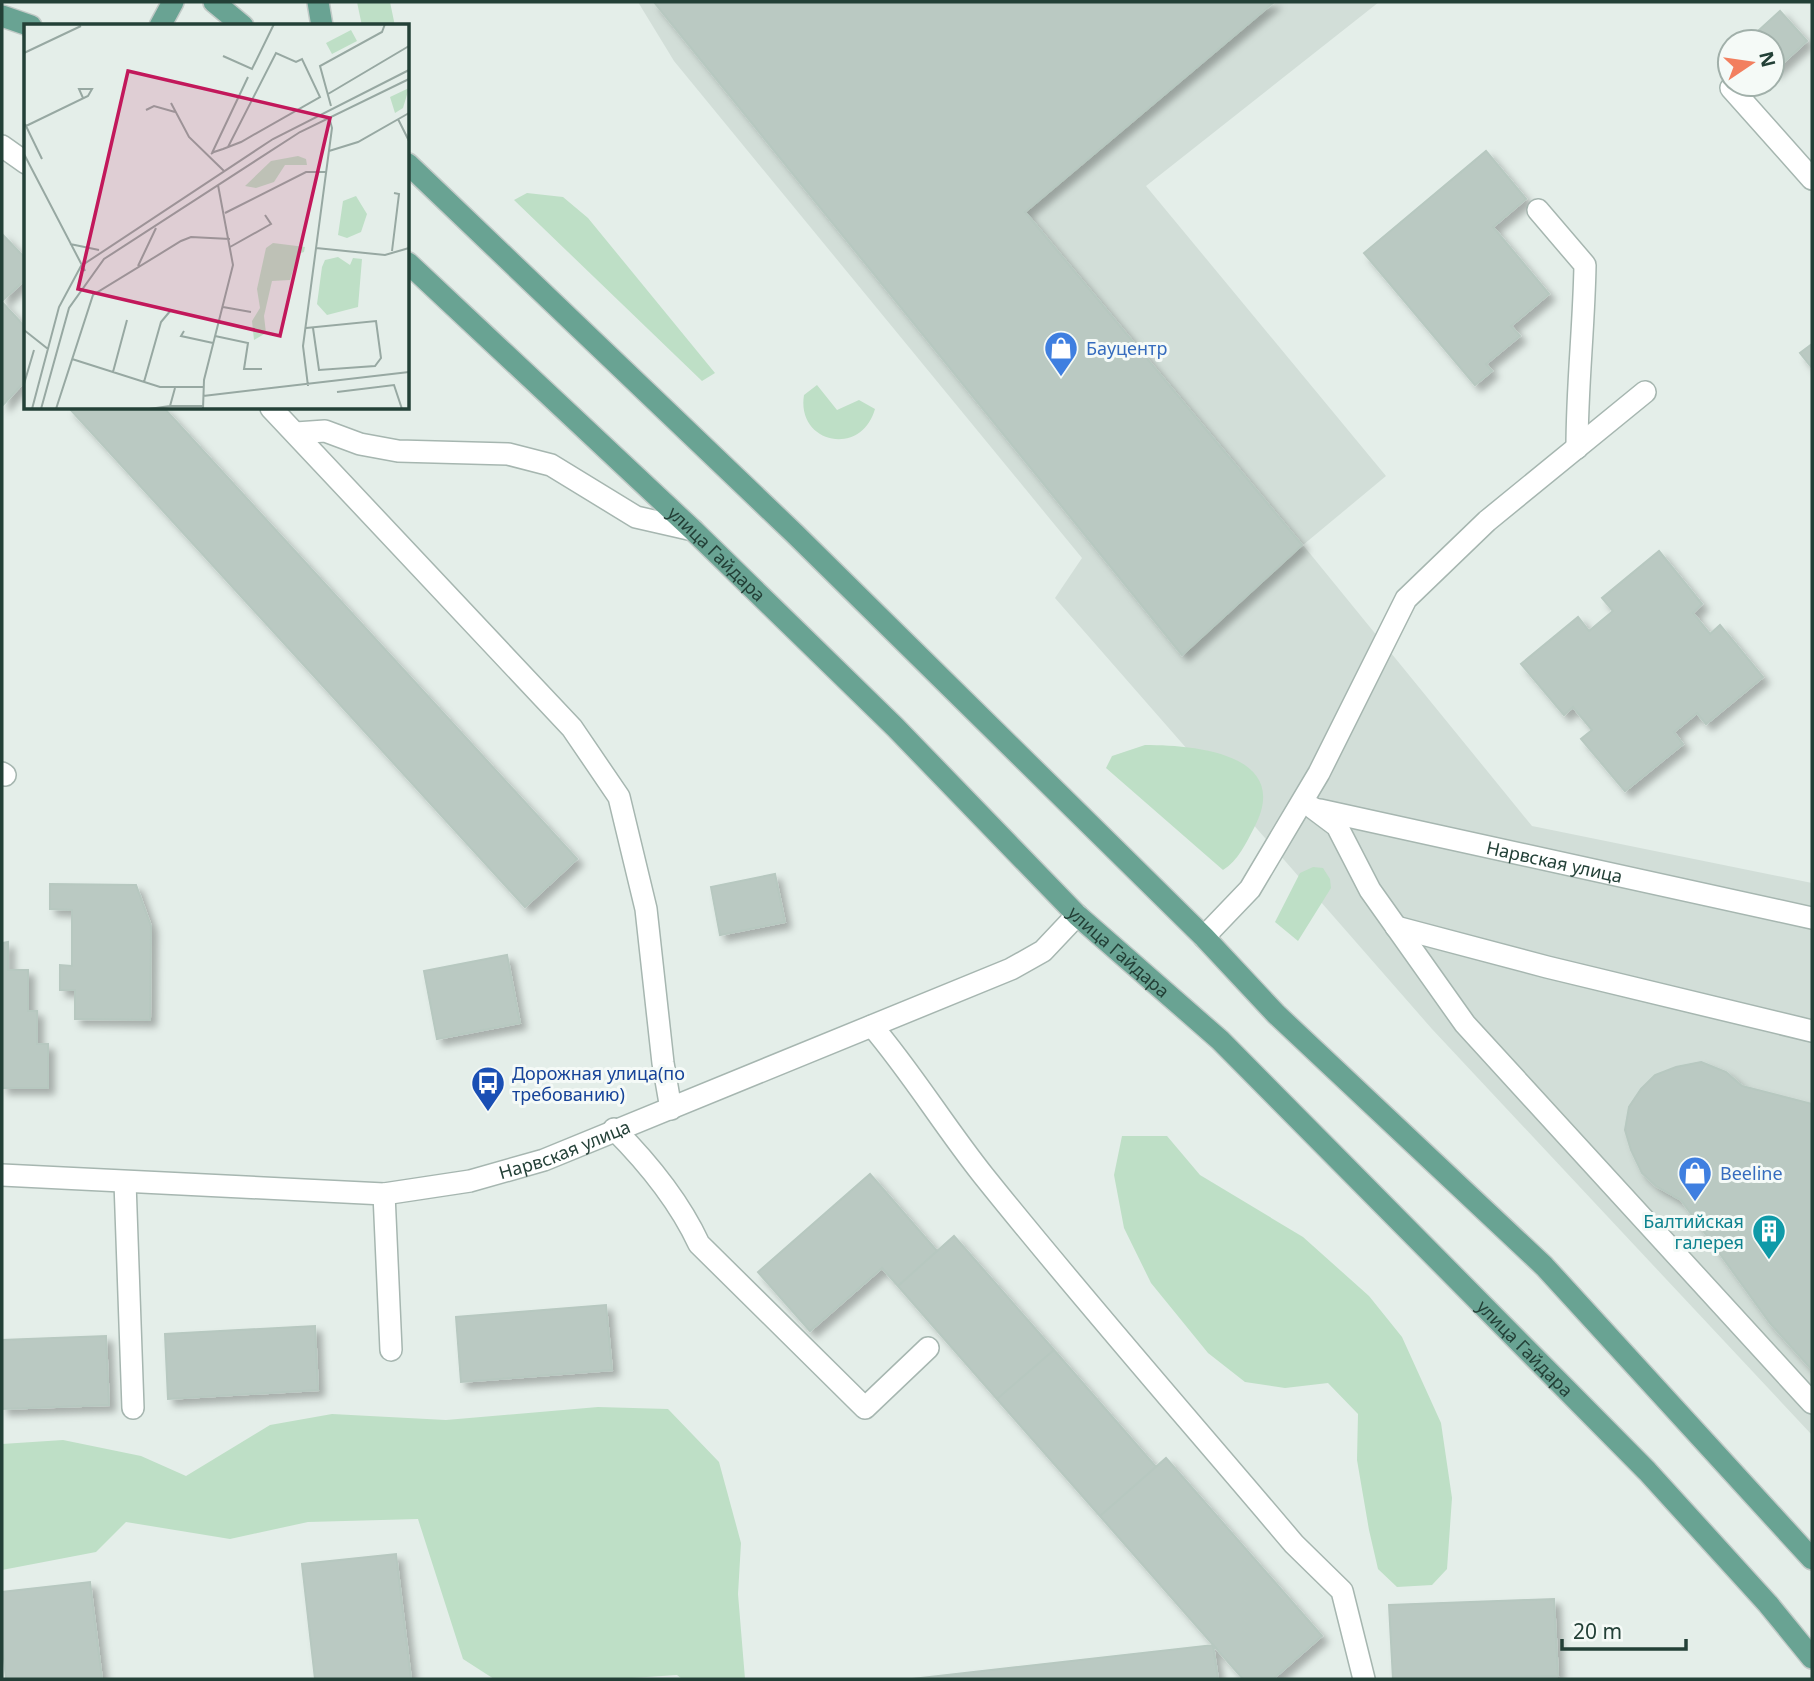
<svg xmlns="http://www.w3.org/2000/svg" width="1814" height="1681" font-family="'Noto Sans',sans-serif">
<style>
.built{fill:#d2ded8}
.green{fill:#bedfc6}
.building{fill:#bac9c2;stroke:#b7c8c0;stroke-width:2;filter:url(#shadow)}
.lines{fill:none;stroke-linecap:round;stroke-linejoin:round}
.minor-casing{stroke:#a6b6b0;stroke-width:24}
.major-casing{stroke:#c1cac7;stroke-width:24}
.minor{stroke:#fff;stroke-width:21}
.major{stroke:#69a393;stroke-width:21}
.labels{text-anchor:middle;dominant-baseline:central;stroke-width:6;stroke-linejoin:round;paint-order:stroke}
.shop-label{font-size:18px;fill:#366cbe;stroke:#f5faf7;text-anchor:start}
.street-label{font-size:18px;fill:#234037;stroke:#f5faf7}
.transit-label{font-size:18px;fill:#164399;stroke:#f5faf7;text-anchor:start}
.culture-label{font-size:18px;fill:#0d838f;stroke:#f5faf7;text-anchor:end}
.inset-road{fill:none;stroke:#97a8a2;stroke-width:2}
.view{fill:#c2185b;fill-opacity:0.15;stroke:#c2185b;stroke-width:3.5}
.inset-edge{fill:none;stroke:#234037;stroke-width:3.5}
</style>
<defs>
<filter id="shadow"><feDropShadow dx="6" dy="6" stdDeviation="3.5" flood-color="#0004"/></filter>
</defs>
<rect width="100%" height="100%" fill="#e4eee9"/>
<path class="built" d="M638 2H1379L1146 186 1386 476 1303 545 1532 826 1812 883V1435L1432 1029 1055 598 1082 558 674 61Z"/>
<path class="green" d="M357 2H390L395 26H362Z
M527 193 563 197 588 218 715 373 702 381 514 200Z
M817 385 837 410 859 400 875 409C861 458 796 443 804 395Z
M1145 745C1193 745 1294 753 1254 828 1246 843 1238 861 1223 870L1106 768 1112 756Z
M1313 867 1323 868 1330 879 1331 888 1298 941 1275 922 1300 873Z
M1122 1136H1167L1200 1175 1303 1237 1369 1296 1402 1337 1441 1423 1452 1498 1447 1569 1432 1585 1397 1587 1378 1569 1369 1530 1357 1460 1358 1414 1328 1383 1285 1388 1245 1382 1208 1353 1151 1283 1124 1228 1114 1175Z
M598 1407 668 1409 719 1462 741 1543 738 1594 745 1679H682L677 1675 617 1679H494L463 1659 418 1519 308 1522 230 1539 126 1522 96 1552 2 1570V1444L63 1440 141 1456 186 1476 270 1425 332 1414 446 1420Z"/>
<path class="building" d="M654 2H1274L1025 212 1302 545 1182 655Z
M1780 11 1807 41 1772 73V42H1746Z
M1486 151 1526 199 1493 227 1549 294 1511 326 1520 336 1486 364 1492 371 1475 385 1364 253Z
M2 234 26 259V279L2 301Z
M2 302 26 328V380L3 405Z
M1812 344V368L1800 353Z
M69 408H164L577 859 525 907Z
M1659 551 1702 604 1693 613 1710 634 1720 625 1763 677 1706 724 1697 713 1674 732 1683 744 1625 791 1581 739 1592 730 1573 707 1564 715 1521 664 1578 617 1589 631 1613 611 1602 598Z
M775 874 785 922 720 935 711 887Z
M50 884 136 885 151 926 150 1020 75 1019V990H60V965L72 966V910L50 909Z
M8 942V970H28V1011H37V1044H48V1088H2V943Z
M507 955 520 1023 437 1039 424 971Z
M1701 1062 1726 1072 1742 1086 1812 1104V1370L1770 1323 1681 1200 1656 1186 1642 1173 1631 1150 1625 1130 1629 1107 1641 1089 1655 1075 1676 1067Z
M870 1174 937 1251 898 1286 882 1268 810 1331 758 1272Z
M954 1236 1054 1350 997 1399 898 1286Z
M606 1305 612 1370 461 1382 456 1317Z
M315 1326 318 1390 168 1399 165 1334Z
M106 1336 109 1405 2 1409V1340Z
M1054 1350 1156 1467 1100 1516 997 1399Z
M1166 1458 1322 1636 1273 1679H1243L1100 1516Z
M396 1554 411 1679H315L302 1564Z
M90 1582 102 1679H6L2 1639V1592Z
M1554 1599 1558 1676 1393 1679 1389 1605Z
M1213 1645 1218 1679H912Z"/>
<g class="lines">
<g class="minor-casing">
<g id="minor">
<path d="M1731 88 1812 179"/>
<path d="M2 146 26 163"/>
<path d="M1538 210 1585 265C1584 326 1577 386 1577 448"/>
<path d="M271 408 572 728 619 797 646 909 663 1063 671 1109"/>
<path d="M296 433 325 431 360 444 398 451 508 454 551 465 636 517 693 530"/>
<path d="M2 773 5 775"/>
<path d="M1313 808 1337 826 1370 890 1465 1024 1812 1403"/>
<path id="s1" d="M1320 810 1812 918"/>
<path d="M1396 927 1547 967 1812 1031"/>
<path d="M1204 937 1250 889 1319 773 1406 599 1487 521 1645 392"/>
<path d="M872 1026C912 1073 944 1126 983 1175 1083 1300 1190 1421 1294 1544L1342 1591 1364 1679"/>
<path d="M614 1129C647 1162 679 1201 699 1244L865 1408 928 1348"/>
<path id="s2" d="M2 1175 384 1194 470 1181 544 1160 1011 969 1043 951 1077 915"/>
<path d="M125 1182 133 1408"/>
<path d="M384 1194 391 1350"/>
</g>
</g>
<g class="major-casing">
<g id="major">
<path d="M214 2 243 26"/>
<path d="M318 2 322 26"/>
<path d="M2 16 31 26"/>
<path d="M160 26 173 2"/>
<path d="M408 164 795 534 1204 937 1276 1014 1544 1266 1812 1559"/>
<path id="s3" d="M408 263 693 530 895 727 1077 915 1220 1040 1647 1471 1768 1604 1812 1658"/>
</g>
</g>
<use href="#minor" class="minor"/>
<use href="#major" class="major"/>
</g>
<defs>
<g id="shop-pin" transform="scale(1.75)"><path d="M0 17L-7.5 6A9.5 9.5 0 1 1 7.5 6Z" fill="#3f7fe0" stroke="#f5faf7"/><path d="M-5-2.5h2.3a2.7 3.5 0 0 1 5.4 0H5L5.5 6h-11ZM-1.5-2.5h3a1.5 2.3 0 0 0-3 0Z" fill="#fff"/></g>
<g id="bus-pin" transform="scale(1.75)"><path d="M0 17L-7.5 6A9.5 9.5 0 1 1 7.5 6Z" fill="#1a4fb4" stroke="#f5faf7"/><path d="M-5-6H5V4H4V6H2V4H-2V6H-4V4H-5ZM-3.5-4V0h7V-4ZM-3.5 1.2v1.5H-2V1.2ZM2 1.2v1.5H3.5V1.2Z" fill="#fff"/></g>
<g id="building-pin" transform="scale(1.75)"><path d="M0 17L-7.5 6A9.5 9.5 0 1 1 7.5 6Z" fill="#0f9aa8" stroke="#f5faf7"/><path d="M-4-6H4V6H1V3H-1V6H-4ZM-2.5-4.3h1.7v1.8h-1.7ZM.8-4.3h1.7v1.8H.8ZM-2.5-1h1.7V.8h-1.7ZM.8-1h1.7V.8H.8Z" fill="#fff"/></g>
</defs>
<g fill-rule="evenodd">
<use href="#shop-pin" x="1061" y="348"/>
<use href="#bus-pin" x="488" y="1083"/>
<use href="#shop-pin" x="1695" y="1173"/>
<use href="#building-pin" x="1769" y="1231"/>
</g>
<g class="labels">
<g class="shop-label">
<text x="1086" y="348">Бауцентр</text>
<text x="1720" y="1173">Beeline</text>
</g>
<g class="street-label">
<text stroke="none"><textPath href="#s3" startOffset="424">улица Гайдара</textPath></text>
<text stroke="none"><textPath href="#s1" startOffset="240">Нарвская улица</textPath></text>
<text stroke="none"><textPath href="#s3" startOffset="990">улица Гайдара</textPath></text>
<text stroke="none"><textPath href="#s2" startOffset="569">Нарвская улица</textPath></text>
<text stroke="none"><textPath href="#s3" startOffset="1558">улица Гайдара</textPath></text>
</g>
<g class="transit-label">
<text x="512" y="1073">Дорожная улица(по<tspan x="512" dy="21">требованию)</tspan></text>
</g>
<g class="culture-label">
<text x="1744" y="1221">Балтийская<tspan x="1744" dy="21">галерея</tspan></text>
</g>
</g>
<g transform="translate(24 24)">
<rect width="385" height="385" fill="#e4eee9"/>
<path d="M327 6 333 17 308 30 302 19ZM385 64 379 84 371 89 366 73ZM274 132 282 135 283 141H261L250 158 232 164 221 162 247 137ZM332 172 343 190 337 208 323 214 314 211 319 177ZM249 219 281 223 280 228 274 230 266 256 248 257 240 292 242 309 230 316 228 297 236 284 233 265 242 224ZM314 233 326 241 329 234 338 235 334 283 303 291 293 280 298 243 301 236Z" fill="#bedfc6"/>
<path class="inset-road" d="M0 29 57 2M199 32 228 45 250 0M304 70 385 22M147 79 165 113 200 147M307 82 296 42 358 8 361 0M122 86 130 82 151 88M374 95 385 117M1 100 18 135M2 102 64 72 68 65H55L59 74M305 127 334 118 385 89M188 129 224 53M0 130 61 247M187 130 190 128 199 125 217 118 296 73 278 35 272 38 252 29 204 123M201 189 282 148H302M46 220 75 226M206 223 247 200 241 191M292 224 361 231 385 224M368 227 375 170 370 169M114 242 132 204M199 283 227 288M282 304 352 297 357 334 351 342 295 346 289 304M0 306 24 325M160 307 157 312 189 319M191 312 224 319 220 345H238M48 335 136 363H179M89 348 103 296M120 358 137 298 147 286M0 360 10 326M284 362 279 322 308 104 305 93M313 368 370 361 378 385M179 372 385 348M146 382H179M8 385 35 283 57 242 249 115 385 46M17 385 45 284 80 235 276 108 385 55M32 385 69 271 157 217 167 213 206 215M125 385 146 382 151 364M179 385 180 356 209 241 194 161"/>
<path class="view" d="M104 47 306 94 256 312 54 265Z"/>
<rect width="385" height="385" class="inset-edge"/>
</g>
<rect width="1814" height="1681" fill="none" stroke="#234037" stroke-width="7"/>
<g transform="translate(1751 63) rotate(77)"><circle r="33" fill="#f5faf7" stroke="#a1b0aa" stroke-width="2"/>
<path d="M0-5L12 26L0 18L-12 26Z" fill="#f27f5f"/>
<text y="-10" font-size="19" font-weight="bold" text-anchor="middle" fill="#234037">N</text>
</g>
<path d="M1562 1639v10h124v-10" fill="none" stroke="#234037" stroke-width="3.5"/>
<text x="1573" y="1639" font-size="21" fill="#234037" stroke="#f5faf7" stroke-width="5" paint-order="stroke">20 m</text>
</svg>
